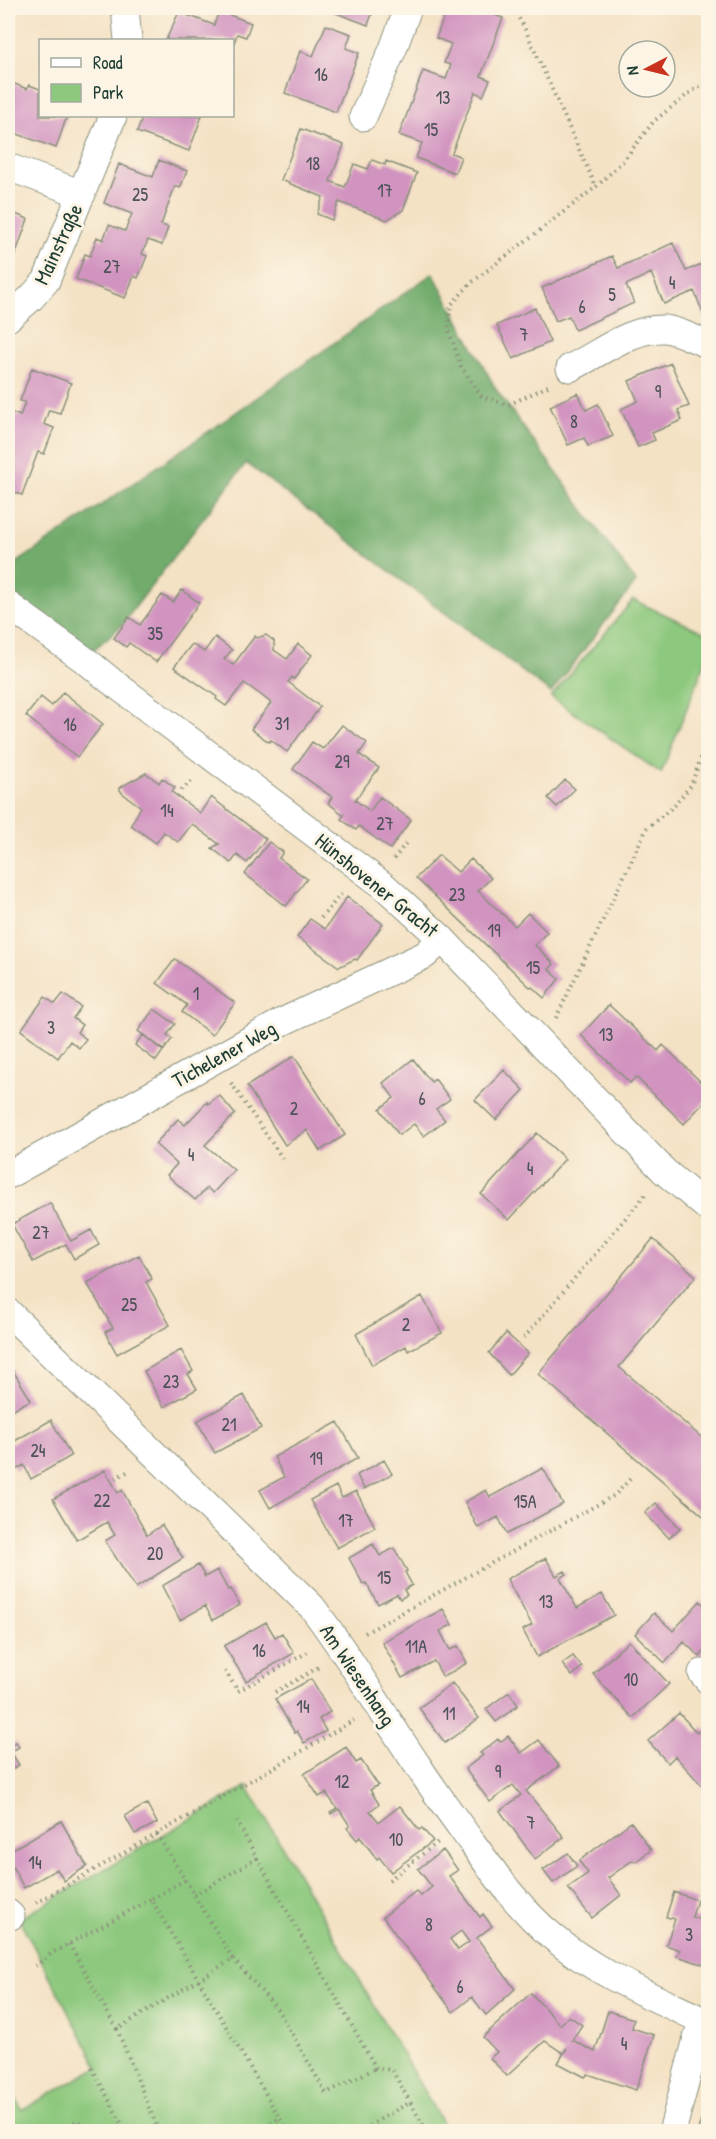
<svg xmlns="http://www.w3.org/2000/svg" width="716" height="2139" font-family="'Patrick Hand',sans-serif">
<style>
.green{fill:#8cc87d;stroke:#568258;stroke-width:1.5}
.forest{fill:#71ac6c;stroke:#487450;stroke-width:1.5}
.building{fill:#d193c0;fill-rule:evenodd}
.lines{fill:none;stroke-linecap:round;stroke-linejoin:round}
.street-casing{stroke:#8a907c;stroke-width:29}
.path{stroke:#8a907c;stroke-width:4;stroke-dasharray:1.5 4.5;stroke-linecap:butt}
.street{stroke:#fff;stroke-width:27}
.labels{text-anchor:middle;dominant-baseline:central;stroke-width:6;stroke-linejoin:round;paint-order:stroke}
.number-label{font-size:18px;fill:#4c5257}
.street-label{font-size:21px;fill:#1f3d34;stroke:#fcf5e5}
</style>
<rect width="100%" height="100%" fill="#fcf5e5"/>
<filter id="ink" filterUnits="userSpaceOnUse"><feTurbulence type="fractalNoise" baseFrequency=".0167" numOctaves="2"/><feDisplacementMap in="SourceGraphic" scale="12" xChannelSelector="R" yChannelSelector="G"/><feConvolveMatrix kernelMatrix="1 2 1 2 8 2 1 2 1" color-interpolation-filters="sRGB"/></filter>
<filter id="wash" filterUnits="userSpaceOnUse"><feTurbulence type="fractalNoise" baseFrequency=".008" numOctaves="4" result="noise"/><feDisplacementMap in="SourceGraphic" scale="24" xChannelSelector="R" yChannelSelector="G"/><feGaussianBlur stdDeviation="1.35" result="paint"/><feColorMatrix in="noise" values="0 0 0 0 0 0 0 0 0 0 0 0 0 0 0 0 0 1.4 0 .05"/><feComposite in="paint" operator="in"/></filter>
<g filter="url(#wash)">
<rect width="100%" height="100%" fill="#f4e2c5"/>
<path class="green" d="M633 600 708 634V655L661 773 551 697Z
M247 1786 447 2131H8V2083L22 2110 98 2067 19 1919Z"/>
<path class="forest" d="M433 273 497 391 636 582 551 693 246 463 120 627 92 651 8 590V569L218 425Z"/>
<g id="blocks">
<path class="building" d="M323 8H374L368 25Z
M447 8H474L503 18 481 76 490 80 483 96 475 92 452 153 461 157 455 173 416 158 422 143 399 135 423 71 446 79 451 65 444 63 451 44 436 38Z
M219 11 251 23 246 37 237 34 233 47 232 40H166L179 12 214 25Z
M326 25 351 34 346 48 359 53 336 112 285 93 300 51 313 56Z
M10 82 27 89 29 85 40 89V116H67L56 148 12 132 13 127 8 125V89Z
M143 116H202L189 151 137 132Z
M301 129 344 145 330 181 345 187 354 164 368 169 372 160 385 165 386 161 417 173 403 210 387 220 339 202 332 220 317 214 323 197 281 180Z
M159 160 187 171 180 188 175 186 161 225 168 227 162 245 148 240 142 254 147 256 138 278 134 276 125 298 76 279 85 254 90 256 97 237 103 240 109 225 125 231 132 214 104 203 119 164 153 177Z
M8 211 28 219 8 275Z
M673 243 686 271 708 261V319L706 320 694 291 664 304 651 273 626 285 634 303 575 330 569 316 556 321 542 288 612 256 618 268Z
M535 308 550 342 513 359 497 325Z
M671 363 689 406 678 410 682 420 652 433 655 440 638 447 621 409 638 401 629 381Z
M32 368 71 383 60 413 49 410 44 424 54 428 44 454 38 452 22 495 8 490V411L20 416 25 402 20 401Z
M578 393 586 410 598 404 613 436 588 446 584 438 568 445 550 406Z
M708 536V556L702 554Z
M182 590 199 603 156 662 129 643 126 647 114 638 129 617 140 625 162 595 173 602Z
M266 635 274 641V650L287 659 298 644 312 655 294 679 292 677 288 682 320 707 287 752 271 740 269 742 251 729 271 703 261 695 244 683 226 706 216 699 217 697 174 667 192 644 204 652 215 637 232 650 224 659 233 665 255 636 257 638Z
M63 692 103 724 77 757 26 716 41 697 52 706Z
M342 725 367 743 359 754 379 768 355 800 370 811 380 797 411 820 390 849 359 826 356 830 341 819 344 815 328 803 332 797 293 769 312 742 323 749Z
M146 773 159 783 162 778 175 788 172 792 200 813 211 797 266 839 247 863 237 855 231 863 212 848 219 844 192 824 178 842 164 832 156 843 131 825 141 807 122 793 119 788Z
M565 780 575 789 557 807 548 798Z
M269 842 283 852 279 858 307 879 286 906 245 874Z
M439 855 458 872 471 859 491 878 478 891 515 926 528 913 547 932 535 945 554 964 549 969 559 979 544 998 532 987 531 988 416 878Z
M347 897 383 924 357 960 355 959 339 967 297 937 310 919 325 929Z
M175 959 235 1003 212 1035 182 1012 187 1005 157 983Z
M63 994 81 1007 73 1018 82 1025 77 1032 86 1039 79 1048 70 1041 58 1058 21 1030 45 997 55 1004Z
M609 1005 658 1051 663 1045 708 1089V1098L684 1124 636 1077 630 1083 581 1035Z
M154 1009 175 1024 167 1035 172 1039 164 1050 138 1031Z
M143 1035 163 1051 156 1061 135 1045Z
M294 1056 345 1135 320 1151 307 1130 285 1145 247 1086Z
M413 1059 431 1082 435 1079 450 1099 436 1109 445 1120 424 1136 414 1124 399 1135 380 1109 394 1098 383 1083Z
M504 1070 524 1090 496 1120 475 1100Z
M219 1095 235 1114 205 1145 234 1170 213 1193 207 1188 195 1200 167 1175 177 1164 155 1144 178 1119 185 1125 207 1102 208 1104Z
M537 1133 565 1159 509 1220 481 1194Z
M50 1203 71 1241 91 1230 99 1245 74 1259 66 1244 33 1262 12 1224Z
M653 1239 696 1276 619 1367 708 1443V1520L538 1374Z
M139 1255 152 1279 146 1282 170 1325 117 1354 105 1332 113 1328 87 1283Z
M422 1296 442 1333 408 1351 406 1346 372 1365 356 1334Z
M506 1333 528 1353 509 1375 489 1353Z
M181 1350 193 1371 188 1374 197 1389 164 1407 144 1371Z
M10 1366 31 1400 8 1412V1367Z
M244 1395 261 1428 215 1453 197 1421Z
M51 1420 71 1456 31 1479 24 1465 15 1470 8 1457V1445Z
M338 1422 358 1458 270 1508 260 1490 284 1477 274 1457Z
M384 1460 392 1474 364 1489 357 1475Z
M543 1468 563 1504 507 1534 498 1517 478 1528 465 1502 486 1490 490 1497Z
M105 1470 118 1493 122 1490 147 1535 162 1525 183 1558 136 1588 105 1541 115 1535 107 1522 77 1540 53 1499Z
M336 1486 342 1498 356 1491 375 1527 337 1548 310 1500Z
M656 1503 680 1528 669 1538 645 1513Z
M373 1544 380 1556 394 1548 407 1571 405 1572 412 1585 404 1590 407 1595 400 1599 397 1594 378 1604 366 1583 363 1584 349 1558Z
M546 1558 556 1576 565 1571 567 1574 560 1578 577 1608 602 1594 614 1615 537 1657 523 1630 532 1625 507 1579Z
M198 1565 205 1577 217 1570 228 1590 231 1589 240 1605 213 1620 205 1606 180 1620 162 1586Z
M700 1601 708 1609V1647L700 1657 684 1642 665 1663 635 1634 654 1613 673 1631Z
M443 1609 452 1625 440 1631 450 1650 458 1646 467 1663 443 1677 434 1661 402 1678 382 1642Z
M266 1622 275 1637 282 1633 294 1653 246 1681 224 1646Z
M629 1641 669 1684 633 1718 593 1674Z
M573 1656 582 1667 572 1676 562 1664Z
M311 1679 330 1712 319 1719 326 1731 304 1743 297 1731 295 1733 275 1699Z
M452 1683 479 1718 445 1743 419 1708Z
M509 1692 518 1705 496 1722 486 1709Z
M679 1713 697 1733 704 1727 708 1732V1792L675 1756 668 1763 648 1741Z
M508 1736 521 1753 539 1740 559 1766 526 1791 564 1837 535 1859 500 1811 521 1795 513 1785 490 1802 465 1769 483 1755 480 1753 498 1739 500 1742Z
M16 1742 19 1747 11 1752 19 1765 8 1772V1746Z
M346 1747 356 1763 361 1760 378 1785 370 1790 379 1804 370 1811 379 1822 400 1806 419 1830 422 1828 433 1841 391 1872 379 1857 377 1859 360 1837 357 1840 347 1828 350 1826 339 1809 331 1814 330 1812 337 1808 326 1793 319 1797 304 1774Z
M147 1804 157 1823 135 1834 125 1816Z
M61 1821 87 1866 64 1881 57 1869 24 1888 8 1858V1852Z
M631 1822 651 1850 635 1862 633 1860 608 1878 621 1895 592 1918 568 1888 588 1873 579 1861Z
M443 1850 458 1870 449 1876 480 1917 483 1914 492 1926 477 1938 515 1989 486 2015 472 1997 453 2012 383 1917 416 1891 421 1896 432 1887 418 1869ZM461 1931 469 1942 458 1950 450 1939Z
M568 1853 577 1866 553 1883 543 1870Z
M674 1892 697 1900 692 1917 708 1922V1954L705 1965 677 1956 680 1950 666 1945 675 1919 666 1917Z
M531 1993 560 2025 569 2016 582 2025 572 2040 595 2052 608 2011 634 2019 632 2028 654 2035 636 2090 588 2074 585 2077 558 2063 567 2048 563 2053 545 2041 507 2076 490 2058 497 2052 483 2037Z
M708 2101V2132H697Z"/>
</g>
</g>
<g filter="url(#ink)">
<use href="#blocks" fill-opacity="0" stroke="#8a907c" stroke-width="1.5"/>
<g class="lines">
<g class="street-casing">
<path id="street" d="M125 8 128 40
M363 117 393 49 408 8
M8 167 82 194
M8 318 31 298 46 281 113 116
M570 368C600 354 631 327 665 329 678 330 695 340 708 344
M8 605 89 663 111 681 384 886 442 939 664 1171 708 1208
M8 1175 282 1022 425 955 442 939
M8 1312 312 1607C351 1658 382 1713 418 1766 433 1789 449 1811 465 1833 492 1870 518 1908 553 1937 598 1975 656 1998 708 2023
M702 1673 708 1680
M8 1913 11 1916
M672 2132 702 2020"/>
</g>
<path class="path" d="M513 8 524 27 596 187
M548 386 508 405 482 397 461 366 448 328 451 305 471 283 596 187 623 161 654 121 692 91 708 83
M181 790 194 779
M394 859 406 843
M321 918 344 891
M556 1018 647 828 675 805 691 785 708 739
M231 1083 285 1162
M524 1338 646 1194
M115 1478 131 1470
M365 1633 615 1495 631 1478
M225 1671 238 1691 308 1652
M275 1692 319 1667
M157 1834 185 1880 151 1899 288 2132
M257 1858 376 2068 392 2070 410 2102
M389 1880 438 1842
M194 1895 257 1858 237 1821
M36 1903 292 1757 354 1720
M69 1944 117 2029 233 1959 185 1880
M233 1959 278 2010 326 2093 376 2068
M35 1966 52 1953 151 1899
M117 2029 159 2132
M92 2068 126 2132
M8 2125 15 2132
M59 2132 78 2120 86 2132
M255 2132 280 2118
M359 2132 410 2102 427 2132"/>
<use href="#street" class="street"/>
</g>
</g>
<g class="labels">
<g class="number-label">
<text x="321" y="74">16</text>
<text x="443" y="97">13</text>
<text x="431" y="129">15</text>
<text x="313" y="163">18</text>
<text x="385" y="190">17</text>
<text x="140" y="194">25</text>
<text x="112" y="266">27</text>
<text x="672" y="282">4</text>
<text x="612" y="294">5</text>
<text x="582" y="306">6</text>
<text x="524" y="334">7</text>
<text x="658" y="391">9</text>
<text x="574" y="421">8</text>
<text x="155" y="633">35</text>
<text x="282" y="723">31</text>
<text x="70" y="724">16</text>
<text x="342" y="761">29</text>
<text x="167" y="810">14</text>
<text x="385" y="823">27</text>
<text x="457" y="894">23</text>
<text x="494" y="930">19</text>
<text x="533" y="967">15</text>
<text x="196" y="993">1</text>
<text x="51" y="1027">3</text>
<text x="606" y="1034">13</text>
<text x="422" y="1098">6</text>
<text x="294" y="1108">2</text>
<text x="191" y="1154">4</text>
<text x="530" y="1168">4</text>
<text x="41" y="1232">27</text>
<text x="129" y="1304">25</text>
<text x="406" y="1324">2</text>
<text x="171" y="1381">23</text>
<text x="229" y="1424">21</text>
<text x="38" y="1450">24</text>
<text x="316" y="1458">19</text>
<text x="102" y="1500">22</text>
<text x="525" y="1501">15A</text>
<text x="346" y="1520">17</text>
<text x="155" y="1553">20</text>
<text x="384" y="1577">15</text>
<text x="546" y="1601">13</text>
<text x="416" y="1646">11A</text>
<text x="259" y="1650">16</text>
<text x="631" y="1679">10</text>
<text x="303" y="1706">14</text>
<text x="449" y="1713">11</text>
<text x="498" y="1771">9</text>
<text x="342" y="1781">12</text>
<text x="531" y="1822">7</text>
<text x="396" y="1839">10</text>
<text x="35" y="1862">14</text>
<text x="429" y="1924">8</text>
<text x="689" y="1934">3</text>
<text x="460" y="1986">6</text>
<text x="624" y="2043">4</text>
</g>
<g class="street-label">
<text transform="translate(58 244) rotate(-65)">Mainstraße</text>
<text transform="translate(377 885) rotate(39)">Hünshovener Gracht</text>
<text transform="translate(224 1054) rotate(-29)">Tichelener Weg</text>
<text transform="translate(358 1675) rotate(56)">Am Wiesenhang</text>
</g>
</g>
<rect width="716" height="2139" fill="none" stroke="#fcf5e5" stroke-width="30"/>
<rect x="39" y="39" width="195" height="78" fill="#fcf5e5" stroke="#a4ab9e" stroke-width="1.5"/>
<rect x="51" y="58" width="30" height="9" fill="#ffffff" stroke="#a4ab9e" stroke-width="1.5"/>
<text x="93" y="69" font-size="18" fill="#1f3d34">Road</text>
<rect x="51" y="84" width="30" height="18" fill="#8cc87d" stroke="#a4ab9e" stroke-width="1.5"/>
<text x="93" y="99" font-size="18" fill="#1f3d34">Park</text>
<g transform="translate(647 69) rotate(263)"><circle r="28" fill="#fcf5e5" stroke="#a4ab9e" stroke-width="1.5"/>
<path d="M0-4.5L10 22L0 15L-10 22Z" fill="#c8321e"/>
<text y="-9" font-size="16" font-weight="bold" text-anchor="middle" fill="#1f3d34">N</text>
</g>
</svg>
